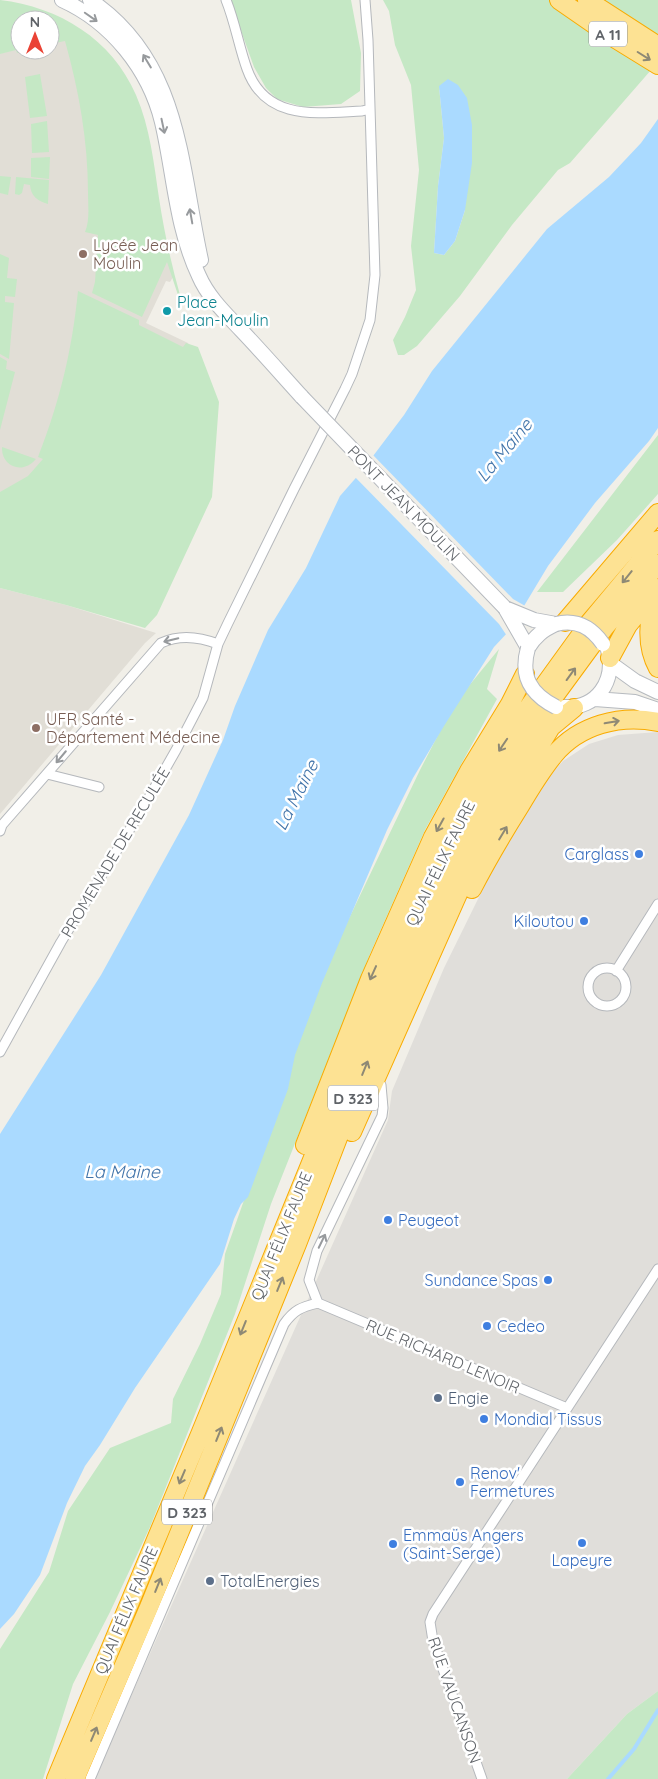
<svg xmlns="http://www.w3.org/2000/svg" width="658" height="1779" font-family="Quicksand,sans-serif">
<style>
.industrial{fill:#e0deda}
.education{fill:#e1ded6;fill-rule:evenodd}
.green{fill:#c5e8c5;fill-rule:evenodd}
.water{fill:#aadaff}
.pier{fill:#f1efe8}
.lines{fill:none;stroke-linecap:round;stroke-linejoin:round}
.stream{stroke:#aadaff;stroke-width:4}
.street-casing{stroke:#b5b8bc;stroke-width:11}
.secondary-casing{stroke:#b6babf;stroke-width:16}
.highway-casing{stroke:#f9ab00;stroke-width:20}
.street{stroke:#fff;stroke-width:9}
.secondary{stroke:#fff;stroke-width:14}
.highway{stroke:#fde293;stroke-width:18}
.secondary-bridge-casing{stroke:#b6babf;stroke-width:16;stroke-linecap:butt}
.secondary-bridge{stroke:#fff;stroke-width:14}
.oneway{stroke:#979a9d}
.oneway2{stroke:#8e8975}
.education-dot{fill:#8d6e63;stroke:#fff;stroke-width:2}
.culture-dot{fill:#0f9aa8;stroke:#fff;stroke-width:2}
.shop-dot{fill:#3f7fe0;stroke:#fff;stroke-width:2}
.service-dot{fill:#5c6f8a;stroke:#fff;stroke-width:2}
.labels{text-anchor:middle;dominant-baseline:central;stroke-width:5;stroke-linejoin:round;paint-order:stroke}
.shield{fill:#fff;stroke:#8f9295;stroke-width:1}
.shield-label{font-size:15px;font-weight:bold;fill:#5f6368}
.education-label{font-size:16px;fill:#785e54;stroke:#fff;text-anchor:start}
.culture-label{font-size:16px;fill:#0d838f;stroke:#fff;text-anchor:start}
.street-label{font-size:16px;fill:#5f6368;stroke:#fff}
.shop-label{font-size:16px;fill:#366cbe;stroke:#fff;text-anchor:start}
.service-label{font-size:16px;fill:#4e5e75;stroke:#fff;text-anchor:start}
.water-label{font-size:18px;font-style:italic;fill:#4174aa;stroke:#fff}
</style>
<rect width="100%" height="100%" fill="#f1efe8"/>
<path class="industrial" d="M658 732V1691L627 1714 567 1779H94L388 1120 392 1091 444 968 511 832 538 789 563 761 589 744 618 735Z"/>
<path class="education" d="M0 6 42 16 69 30 163 246 173 277 170 282 166 281 146 323 188 343 215 407 0 494ZM20 20H50V50H20Z
M0 588 66 605 156 633 145 643 0 814Z"/>
<path class="green" d="M0 0C59 7 112 39 136 95 150 127 154 164 159 198 164 231 171 263 180 295L179 298 167 262 142 317 92 293 95 282 98 235 85 232C90 220 88 206 88 193 88 141 79 91 65 41L50 44V20H20V50H29L17 53 16 50 0 54Z
M230 0H351L361 53 360 91 341 104 303 107 277 99 266 88 254 67Z
M383 0H658V62L570 163 558 170 512 225 460 296 417 346 404 355H398L393 340 405 317 416 290 411 246 419 170 411 85 395 45 389 11ZM439 86 465 210 455 241 444 255 434 253 438 186 444 138Z
M40 74 47 116 30 118 25 77Z
M47 121 49 152 32 153 31 124Z
M50 157 49 179 31 177V158Z
M0 176 11 177 8 195 0 193Z
M16 177 49 180 48 204C37 201 31 196 30 185L24 184 22 193 19 195 15 194Z
M0 254 9 258 7 278 17 279 15 297 5 296V302L14 303 9 359 0 354Z
M78 291 139 320V325L183 347 186 343 198 347 219 402 212 497 157 615 145 628 66 605 0 588V492L28 476 43 459 38 457C60 401 72 350 78 291Z
M0 357 7 361 6 369 15 372 0 430Z
M658 435V494L617 540 563 592H537Z
M2 447 36 459C23 475 1 467 2 447Z
M499 649 487 689 497 699 425 830 370 954 271 1204 235 1314 150 1527 110 1612 73 1684 43 1779H0V1649L49 1572 68 1511 110 1448 171 1423 173 1399 200 1344 221 1294 225 1254 278 1104 310 1000 420 770 454 704Z
M658 1691V1779H567L627 1714Z"/>
<path class="water" d="M448 79 458 85 467 98 472 125V163L465 210 455 241 444 255 434 253 438 186 444 138 439 86Z
M658 119V428L649 441 595 503 548 566 509 631 494 647 444 726 413 778 387 830 322 983 295 1055 288 1089 248 1197 241 1204 234 1219 220 1264 135 1388 100 1445 85 1466 67 1503 40 1575 14 1614 0 1629V1134L101 975 189 815 223 740 235 706 268 630 306 568 340 496 361 472 404 415 432 371 547 229 609 177 641 143Z"/>
<path class="pier" d="M372 454 513 599 527 607 507 636 499 624 354 476Z"/>
<g class="lines">
<path class="stream" d="M608 1779 634 1749 658 1710"/>
<g class="street-casing">
<path id="street" d="M226 0C235 22 239 47 247 69 266 122 318 113 362 111L370 109
M47 774 99 787
M0 831 2 825 161 643C180 634 200 637 218 644
M588 987a19 19 0 1 1 38 0a19 19 0 1 1-38 0Z
M616 971 658 904
M0 1052 61 942 147 801 176 750 203 698 218 644 228 623 294 489 345 389 352 374 370 320 375 275 368 40 365 0
M318 1303 567 1408
M318 1303 309 1280 317 1251 382 1116 383 1108 381 1085
M90 1779 284 1324C294 1310 301 1307 318 1303
M482 1779 433 1641 430 1622 433 1614 658 1269"/>
</g>
<g class="secondary-casing">
<path id="secondary" d="M62 0C111 22 149 69 162 122 174 173 176 228 199 276 208 297 226 314 241 330 262 352 282 375 302 397
M90 0C181 61 180 165 201 260
M505 608 528 648C535 636 543 630 556 624
M505 608 534 620 556 624
M610 663 635 681 658 692
M595 699 635 702 658 710
M564 707C597 709 616 681 608 650"/>
</g>
<g class="highway-casing">
<path id="highway" d="M559 0 611 36 658 65
M587 0 658 46
M658 588 655 591C650 617 644 643 658 668
M565 622 658 513
M610 658 628 625 653 594
M472 889C487 860 503 833 520 806 530 789 541 771 554 755 579 725 620 714 658 722
M352 1132 473 860 498 814 551 727 574 708
M305 1145 370 979 433 837 469 771 510 704 525 674
M56 1779 201 1432 386 979 445 848 464 810 493 760 530 705 590 622 658 540
M75 1779 149 1607 297 1244 370 1055 448 877 468 833 491 794 542 713 605 627 658 564"/>
</g>
<use href="#street" class="street"/>
<use href="#secondary" class="secondary"/>
<use href="#highway" class="highway"/>
<g class="secondary-bridge-casing">
<path id="secondary-bridge" d="M302 397 505 608
M556 624C577 619 591 627 603 644
M528 648C520 676 530 694 556 707"/>
</g>
<use href="#secondary-bridge" class="secondary-bridge"/>
</g>
<defs><path id="oneway-shaft" d="M-6 0H5M1.5-3L5.5 0L1.5 3" fill="none" stroke-width="1.6" stroke-linecap="round" stroke-linejoin="round" transform="scale(1.25)"/></defs>
<g class="oneway">
<use href="#oneway-shaft" transform="translate(91 17) rotate(35)"/>
<use href="#oneway-shaft" transform="translate(147 61) rotate(-121)"/>
<use href="#oneway-shaft" transform="translate(163 126) rotate(78)"/>
<use href="#oneway-shaft" transform="translate(191 216) rotate(-100)"/>
<use href="#oneway-shaft" transform="translate(171 640) rotate(167)"/>
<use href="#oneway-shaft" transform="translate(61 757) rotate(130)"/>
<use href="#oneway-shaft" transform="translate(322 1241) rotate(-64)"/>
</g>
<g class="oneway2">
<use href="#oneway-shaft" transform="translate(644 56) rotate(32)"/>
<use href="#oneway-shaft" transform="translate(627 577) rotate(129)"/>
<use href="#oneway-shaft" transform="translate(571 674) rotate(-54)"/>
<use href="#oneway-shaft" transform="translate(612 722) rotate(-10)"/>
<use href="#oneway-shaft" transform="translate(503 745) rotate(124)"/>
<use href="#oneway-shaft" transform="translate(440 825) rotate(119)"/>
<use href="#oneway-shaft" transform="translate(503 833) rotate(-59)"/>
<use href="#oneway-shaft" transform="translate(373 973) rotate(114)"/>
<use href="#oneway-shaft" transform="translate(365 1068) rotate(-68)"/>
<use href="#oneway-shaft" transform="translate(280 1284) rotate(-68)"/>
<use href="#oneway-shaft" transform="translate(243 1328) rotate(112)"/>
<use href="#oneway-shaft" transform="translate(219 1434) rotate(-68)"/>
<use href="#oneway-shaft" transform="translate(182 1477) rotate(113)"/>
<use href="#oneway-shaft" transform="translate(158 1585) rotate(-68)"/>
<use href="#oneway-shaft" transform="translate(94 1734) rotate(-67)"/>
</g>
<g class="education-dot">
<circle cx="83" cy="254" r="5"/>
<circle cx="36" cy="728" r="5"/>
</g>
<circle class="culture-dot" cx="167" cy="311" r="5"/>
<g class="shop-dot">
<circle cx="639" cy="854" r="5"/>
<circle cx="584" cy="921" r="5"/>
<circle cx="388" cy="1220" r="5"/>
<circle cx="548" cy="1280" r="5"/>
<circle cx="487" cy="1326" r="5"/>
<circle cx="484" cy="1419" r="5"/>
<circle cx="460" cy="1482" r="5"/>
<circle cx="582" cy="1543" r="5"/>
<circle cx="393" cy="1544" r="5"/>
</g>
<g class="service-dot">
<circle cx="438" cy="1398" r="5"/>
<circle cx="210" cy="1581" r="5"/>
</g>
<g class="labels">
<g class="shield">
<rect x="589" y="21.5" width="38" height="25" rx="4"/>
<rect x="328" y="1085.5" width="50" height="25" rx="4"/>
<rect x="162" y="1499.5" width="50" height="25" rx="4"/>
</g>
<g class="shield-label">
<text x="608" y="34">A 11</text>
<text x="353" y="1098">D 323</text>
<text x="187" y="1512">D 323</text>
</g>
<g class="education-label">
<text x="93" y="245">Lycée Jean<tspan x="93" dy="18">Moulin</tspan></text>
<text x="46" y="719">UFR Santé -<tspan x="46" dy="18">Département Médecine</tspan></text>
</g>
<g class="culture-label">
<text x="177" y="302">Place<tspan x="177" dy="18">Jean-Moulin</tspan></text>
</g>
<g class="street-label">
<text transform="translate(404 503) rotate(46)">PONT JEAN MOULIN</text>
<text transform="translate(115 852) rotate(-59)">PROMENADE DE RECULÉE</text>
<text transform="translate(440 863) rotate(-64)">QUAI FÉLIX FAURE</text>
<text transform="translate(281 1236) rotate(-68)">QUAI FÉLIX FAURE</text>
<text transform="translate(443 1356) rotate(23)">RUE RICHARD LENOIR</text>
<text transform="translate(126 1610) rotate(-67)">QUAI FÉLIX FAURE</text>
<text transform="translate(455 1700) rotate(71)">RUE VAUCANSON</text>
</g>
<g class="shop-label">
<text x="629" y="854" text-anchor="end">Carglass</text>
<text x="574" y="921" text-anchor="end">Kiloutou</text>
<text x="398" y="1220">Peugeot</text>
<text x="538" y="1280" text-anchor="end">Sundance Spas</text>
<text x="497" y="1326">Cedeo</text>
<text x="494" y="1419">Mondial Tissus</text>
<text x="470" y="1473">Renov'<tspan x="470" dy="18">Fermetures</tspan></text>
<text x="403" y="1535">Emmaüs Angers<tspan x="403" dy="18">(Saint-Serge)</tspan></text>
<text x="582" y="1560" text-anchor="middle">Lapeyre</text>
</g>
<g class="service-label">
<text x="448" y="1398">Engie</text>
<text x="220" y="1581">TotalEnergies</text>
</g>
<g class="water-label">
<text transform="translate(504 450) rotate(-50)">La Maine</text>
<text transform="translate(296 795) rotate(-63)">La Maine</text>
<text x="122" y="1171">La Maine</text>
</g>
</g>
<g transform="translate(35 35)"><circle r="24" fill="#ffffff" stroke="#bfc1c3"/>
<path d="M0-4L9 19L0 12L-9 19Z" fill="#ea4335"/>
<text y="-8" font-size="14" font-weight="bold" text-anchor="middle" fill="#5f6368">N</text>
</g>
</svg>
